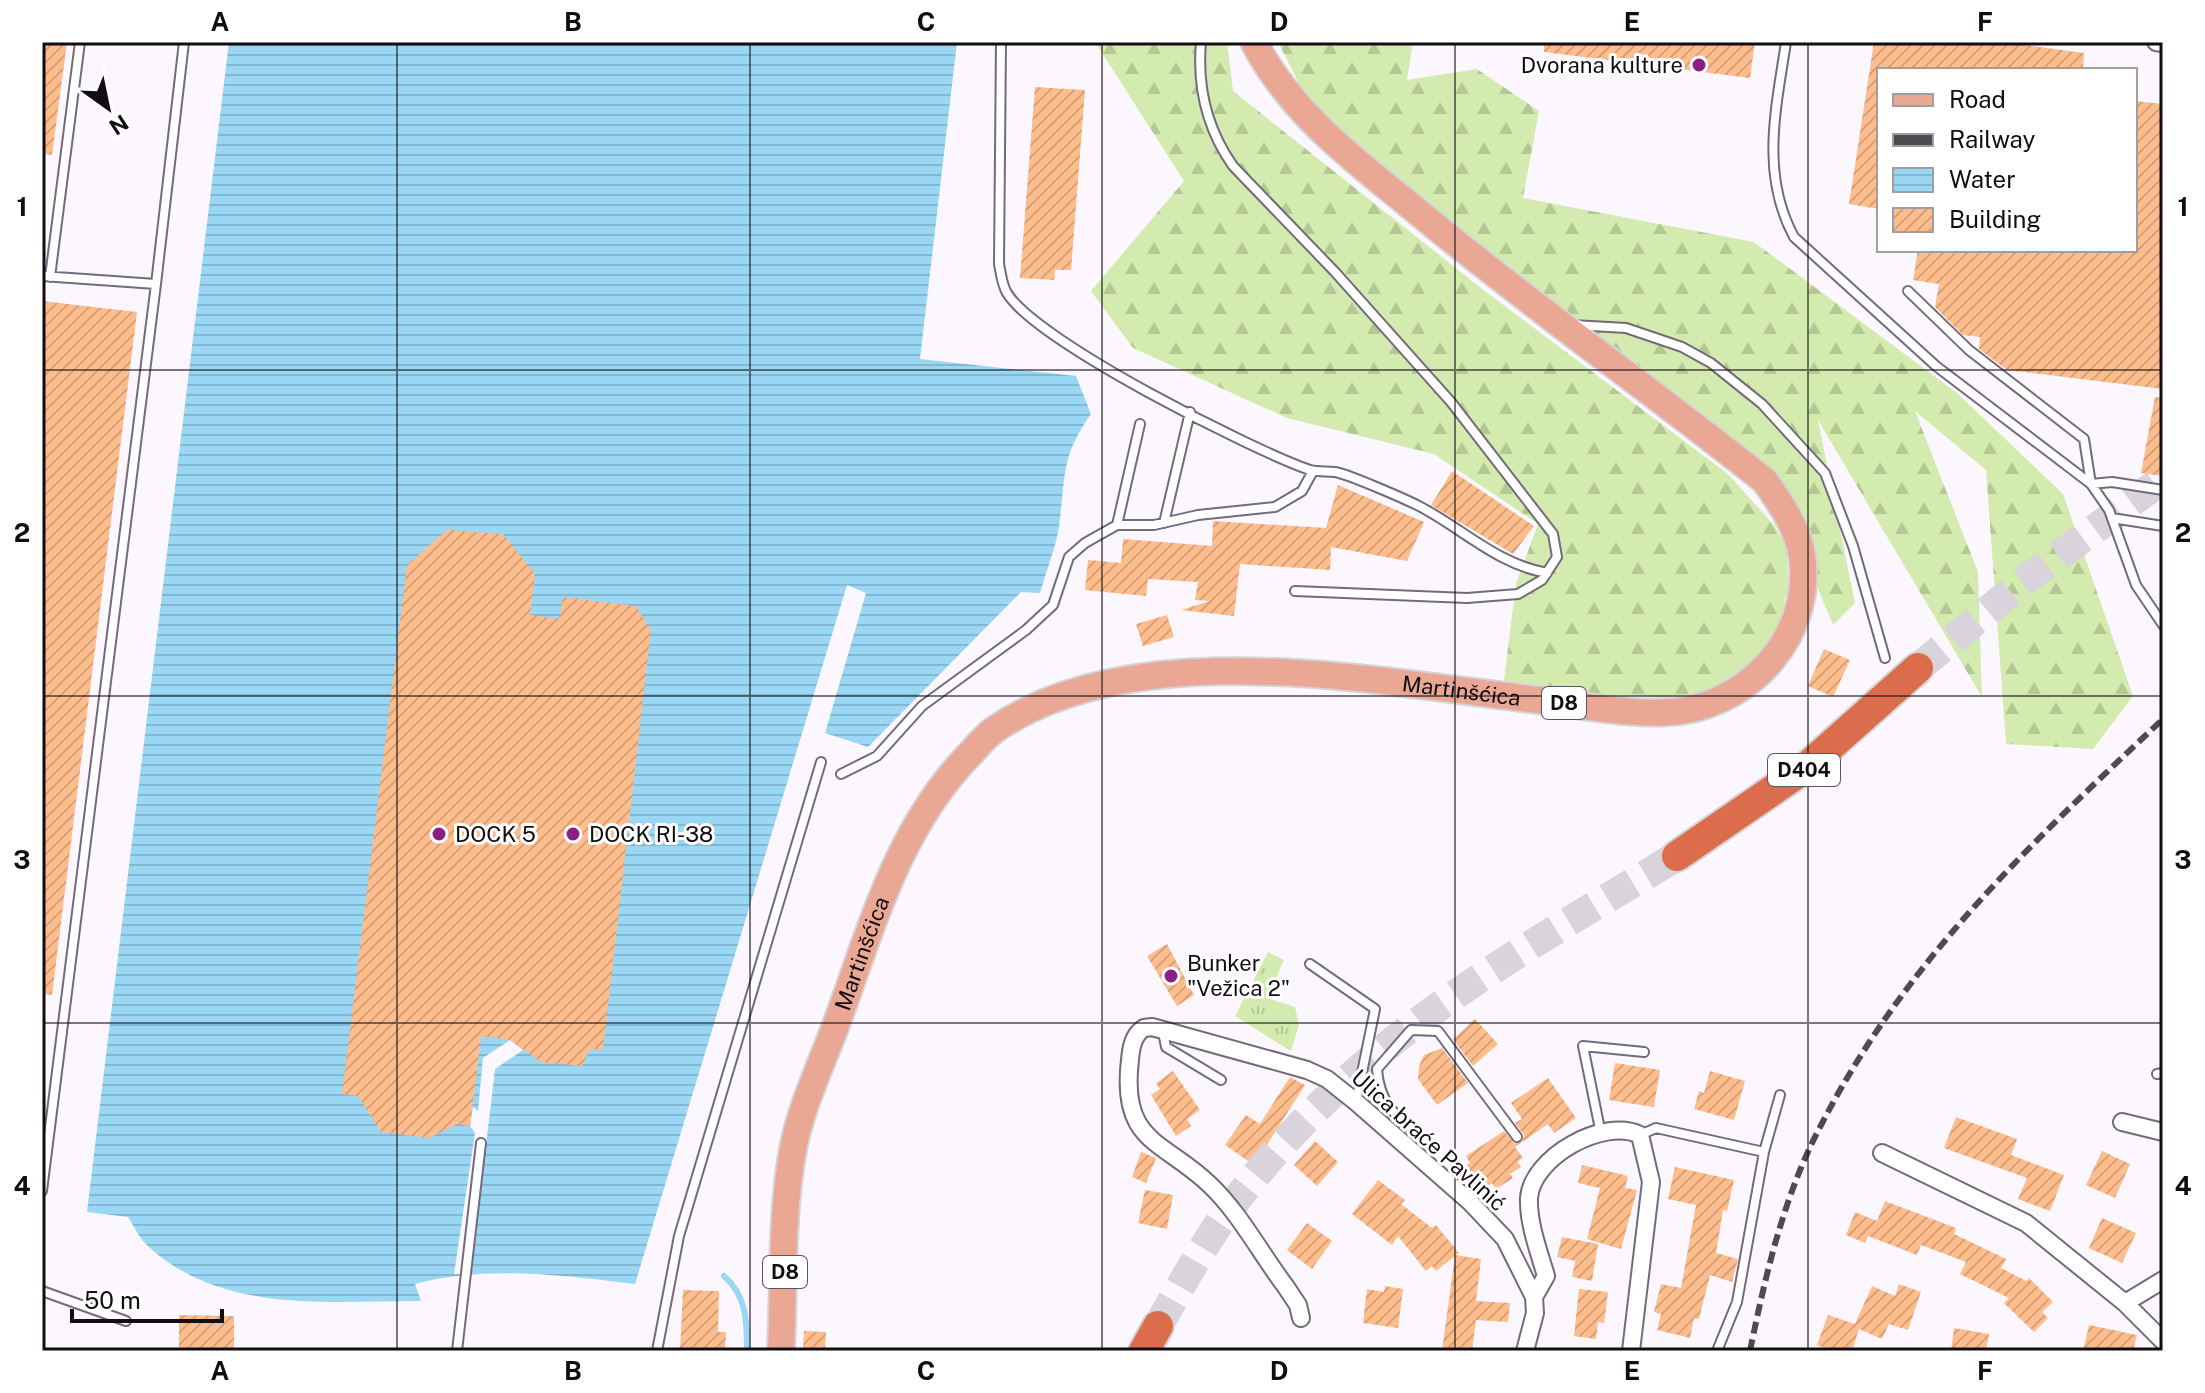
<svg xmlns="http://www.w3.org/2000/svg" width="2205" height="1393" font-family="'Public Sans',sans-serif">
<style>
.grass{fill:url(#grass-tufts)}
.forest{fill:url(#forest-firs)}
.water{fill:url(#water-rules)}
.pier{fill:#fcf7ff}
.lines{fill:none;stroke-linecap:round;stroke-linejoin:round}
.stream{stroke:#9ad7f4;stroke-width:6}
.building{fill:url(#building-hatch)}
.highway-tunnel{stroke:#d9d4dc;stroke-width:30;stroke-dasharray:30 15;stroke-linecap:butt}
.lane-casing{stroke:#736a7a;stroke-width:12}
.street-casing{stroke:#736a7a;stroke-width:20}
.primary-casing{stroke:#d4d3d5;stroke-width:30}
.highway-casing{stroke:#d4d3d5;stroke-width:34}
.lane{stroke:#fff;stroke-width:8}
.street{stroke:#fff;stroke-width:16}
.primary{stroke:#e9a794;stroke-width:26}
.highway{stroke:#db6d4d;stroke-width:30}
.rail{stroke:#4f4a51;stroke-width:6;stroke-dasharray:12 6;stroke-linecap:butt}
.grid{fill:none;stroke:#110d13;stroke-width:2;stroke-opacity:0.55}
.poi-dot{fill:#8d1f83;stroke:#fff;stroke-width:3}
.labels{text-anchor:middle;dominant-baseline:central;stroke-width:6;stroke-linejoin:round;paint-order:stroke}
.shield{fill:#fff;stroke:#58565a;stroke-width:2}
.shield-label{font-size:20px;font-weight:bold;fill:#110d13}
.poi-label{font-size:22px;fill:#110d13;stroke:#fff;text-anchor:start}
.street-label{font-size:22px;fill:#110d13;stroke:#fff}
.neatline{fill:none;stroke:#110d13;stroke-width:3}
.grid-label{font-size:26px;text-anchor:middle;font-weight:bold;fill:#110d13}
</style>
<defs>
<pattern id="grass-tufts" width="24" height="20" patternUnits="userSpaceOnUse" patternTransform="scale(2)"><rect width="24" height="20" fill="#d3ebae"/><path d="M3 7l-1-3M5 7V3M7 7l1-3M15 17l-1-3M17 17v-4M19 17l1-3" fill="none" stroke="#b4c895"/></pattern>
<pattern id="forest-firs" width="22" height="20" patternUnits="userSpaceOnUse" patternTransform="scale(2)"><rect width="22" height="20" fill="#d3ebae"/><path d="M5 1l3.5 6h-7zM16 11l3.5 6h-7z" fill="#b4c895"/></pattern>
<pattern id="water-rules" width="6" height="5" patternUnits="userSpaceOnUse" patternTransform="scale(2)"><rect width="6" height="5" fill="#9ad7f4"/><path d="M0 2.5h6" fill="none" stroke="#84b7d0"/></pattern>
<pattern id="building-hatch" width="6" height="6" patternUnits="userSpaceOnUse" patternTransform="scale(2)"><rect width="6" height="6" fill="#febd8c"/><path d="M-1 1l2-2M0 6l6-6M5 7l2-2" fill="none" stroke="#d9a178"/></pattern>
</defs>
<rect width="100%" height="100%" fill="#fcf7ff"/>
<path class="grass" d="M1268 952 1284 960 1267 998 1295 1007 1299 1025 1291 1051 1235 1016Z"/>
<path class="forest" d="M1095 42H1227L1233 91 1482 289 1728 474 1774 525 1787 548 1788 585 1781 619 1760 657 1701 700 1503 688 1516 584 1538 524 1434 454 1287 418 1133 348 1091 291 1184 181Z
M1278 42H1413L1407 80 1477 69 1539 111 1523 198 1754 242 1957 393 2063 494 2133 696 2093 749 2006 744 1986 470 1915 411 1978 572 1982 697 1818 420 1855 603 1833 625 1765 462 1565 315 1443 219 1308 101Z"/>
<path class="water" d="M229 42H957L920 359 1076 376 1091 414C1060 458 1066 476 1059 526 1056 548 1046 571 1040 593L1021 592 868 747 825 733 866 593 847 585 635 1284C564 1275 484 1265 415 1284L421 1301C330 1301 222 1314 149 1247 140 1240 134 1226 128 1217L87 1212Z"/>
<path class="pier" d="M510 1040 523 1050 495 1069 471 1274H454L475 1133 470 1126 473 1107 478 1111 483 1058Z"/>
<g class="lines">
<path class="stream" d="M724 1276C747 1296 747 1322 747 1351"/>
</g>
<path class="building" d="M42 42H67L52 155 42 154Z
M1544 42H1755L1750 78 1544 52Z
M1874 42H2001L2084 53 2083 70H1879V209L1849 204Z
M1035 87 1085 90 1071 270H1055L1054 280 1020 278Z
M2135 101 2163 104V389L2007 370 1979 349 1980 337 1963 335 1935 307 1939 284 1913 280 1918 250H2135Z
M42 301 137 312 52 995 42 994Z
M2155 397 2163 398V476L2141 473Z
M1452 471 1534 526 1513 554 1431 505Z
M1338 485 1424 522 1407 561 1331 547 1330 570 1240 564 1234 616 1181 610 1210 601 1195 600 1198 582 1148 579 1146 596 1085 590 1088 560 1121 563 1123 539 1212 546 1213 521 1326 528Z
M447 530 503 534 535 574 530 615 559 619 563 597 636 606 651 630 603 1050 590 1049 582 1066 541 1062 510 1040 481 1036 470 1126 457 1124 429 1138 381 1132 358 1096 342 1094 407 565Z
M1167 615 1174 637 1143 646 1136 624Z
M1824 649 1850 660 1833 697 1808 686Z
M1167 944 1194 995 1177 1006 1147 956Z
M1475 1019 1498 1044 1473 1066 1453 1039Z
M1442 1048 1468 1083 1437 1105 1418 1079 1419 1066 1424 1055Z
M1615 1063 1660 1070 1654 1107 1609 1100Z
M1173 1071 1200 1110 1187 1119 1191 1126 1176 1136 1151 1095 1160 1089 1156 1083Z
M1710 1071 1745 1081 1734 1120 1694 1109 1699 1091 1704 1093Z
M1290 1077 1305 1085 1254 1165 1225 1145 1246 1115 1260 1124Z
M1548 1078 1576 1118 1554 1133 1548 1124 1515 1147 1523 1158 1517 1162 1521 1167 1510 1174 1513 1178 1496 1189 1492 1183 1482 1190 1466 1166 1470 1163 1466 1156 1504 1131 1514 1143 1522 1142 1524 1135 1515 1123 1522 1119 1511 1103Z
M1956 1117 2017 1139 2011 1155 2064 1175 2050 1211 2018 1199 2027 1178 1944 1148Z
M1315 1141 1338 1162 1317 1186 1294 1165Z
M2102 1151 2130 1164 2115 1198 2086 1185Z
M1141 1152 1156 1158 1146 1183 1132 1177Z
M1582 1165 1628 1176 1625 1188 1637 1190 1621 1249 1587 1239 1600 1188 1578 1183Z
M1675 1167 1734 1180 1727 1211 1723 1210 1716 1253 1738 1259 1736 1267 1732 1282 1710 1275 1699 1319 1694 1318 1690 1338 1657 1330 1661 1314 1654 1312 1661 1284 1681 1288 1696 1205 1668 1199Z
M1378 1180 1405 1200 1401 1204 1432 1228 1436 1225 1459 1253 1455 1255 1481 1259 1476 1301 1510 1303 1508 1322 1476 1320 1472 1351H1442L1455 1256 1436 1271 1432 1266 1426 1271 1398 1236 1392 1245 1352 1214Z
M1145 1190 1173 1195 1167 1229 1138 1223Z
M1885 1201 1956 1228 1954 1234 2006 1259 2001 1268 2026 1281 2029 1278 2053 1302 2042 1312 2048 1318 2034 1332 2004 1303 2009 1298 1960 1274 1966 1262 1921 1245 1917 1255 1868 1236 1865 1243 1846 1235 1855 1212 1877 1221Z
M2102 1218 2136 1233 2122 1263 2089 1248Z
M1307 1223 1332 1241 1312 1269 1287 1250Z
M1562 1237 1598 1244 1592 1281 1572 1277 1575 1261 1557 1257Z
M1899 1284 1921 1292 1908 1330 1889 1324 1882 1339 1859 1329 1852 1351H1834L1817 1345 1828 1315 1855 1324 1872 1286 1895 1296Z
M1385 1286 1403 1289 1398 1328 1363 1323 1367 1289 1384 1292Z
M1579 1289 1608 1292 1604 1323 1598 1322 1596 1339 1574 1336Z
M683 1290 719 1291 718 1332H726L725 1351H680Z
M179 1315 234 1316V1351H179Z
M2089 1325 2137 1335 2133 1351H2083Z
M1954 1328 1989 1334 1986 1351H1951Z
M804 1331 826 1332 825 1351H803Z"/>
<g class="lines">
<path class="highway-tunnel" d="M1918 668 2020 584 2163 479
M1158 1326C1181 1286 1203 1244 1231 1207 1355 1041 1505 961 1677 856"/>
<g class="lane-casing">
<path id="lane" d="M1001 42 999 264C1001 274 1002 285 1007 293 1036 341 1252 450 1310 470 1318 472 1326 471 1335 472 1348 474 1405 499 1419 506 1463 529 1497 564 1547 573
M1201 42C1197 87 1207 129 1233 166L1335 272 1451 402 1553 534 1557 557 1542 580 1518 594 1467 598 1295 591
M1786 42C1776 109 1760 174 1794 237L1936 366 2091 484 2109 510 2136 585 2163 625
M42 276 156 284 184 42
M50 277 80 42
M1908 291 1969 350 2084 439 2091 484 2112 482 2163 490
M1573 325 1626 328 1682 347 1711 363 1762 404 1825 473 1853 546 1885 658
M2112 518 2163 526
M1164 523 1190 412
M1117 525 1140 424
M841 774 877 756 922 706 1026 630 1053 605 1069 557 1085 543 1117 525H1154L1198 515 1275 507 1302 491 1313 471
M1310 964 1375 1009 1356 1102
M1163 1032 1166 1047 1221 1080
M2157 1074 2163 1073
M1418 1133C1393 1116 1379 1099 1377 1069L1411 1030 1438 1031 1517 1137
M1601 1134 1583 1046 1644 1052
M1640 1135 1656 1128 1764 1152 1780 1095
M42 1191 156 284
M42 1291 126 1321
M457 1351 481 1143
M657 1351 679 1236 821 762
M1717 1351 1737 1302 1764 1152"/>
</g>
<g class="street-casing">
<path id="street" d="M2156 42 2163 43
M2122 1122 2163 1132
M1882 1153 2026 1223 2125 1303 2163 1341
M1534 1297 1546 1276C1539 1252 1528 1223 1529 1198 1532 1157 1604 1117 1640 1135L1651 1182 1631 1351
M2125 1303 2163 1280
M1301 1318 1298 1305 1286 1287C1261 1254 1239 1212 1209 1184 1163 1140 1120 1143 1130 1060 1131 1048 1133 1035 1144 1028L1152 1027 1307 1070 1327 1079 1356 1102 1470 1202 1505 1239 1534 1297 1535 1313 1525 1351"/>
</g>
<g class="primary-casing">
<g id="primary">
<path id="s1" d="M781 1351C784 1285 781 1214 793 1149 801 1106 822 1063 837 1022 872 927 898 827 971 753 978 745 986 736 994 730 1136 632 1377 682 1538 700 1581 705 1639 717 1681 711 1754 700 1813 633 1802 556 1798 528 1781 504 1765 481 1651 390 1531 306 1418 212 1356 161 1291 114 1254 42"/>
</g>
</g>
<g class="highway-casing">
<path id="highway" d="M1677 856 1808 766 1918 668
M1144 1351 1158 1326"/>
</g>
<use href="#lane" class="lane"/>
<use href="#street" class="street"/>
<use href="#primary" class="primary"/>
<use href="#highway" class="highway"/>
<path class="rail" d="M1750 1351C1765 1277 1783 1199 1818 1131 1903 963 2028 846 2163 719"/>
</g>
<path class="grid" d="M397 42V1351M750 42V1351M1102 42V1351M1455 42V1351M1808 42V1351M42 370H2163M42 696H2163M42 1023H2163"/>
<g class="poi-dot">
<circle cx="1699" cy="65" r="8"/>
<circle cx="439" cy="834" r="8"/>
<circle cx="573" cy="834" r="8"/>
<circle cx="1171" cy="976" r="8"/>
</g>
<g class="labels">
<g class="shield">
<rect x="1542" y="687" width="44" height="32" rx="6"/>
<rect x="1768" y="754" width="72" height="32" rx="6"/>
<rect x="763" y="1256" width="44" height="32" rx="6"/>
</g>
<g class="shield-label">
<text x="1564" y="703">D8</text>
<text x="1804" y="770">D404</text>
<text x="785" y="1272">D8</text>
</g>
<g class="poi-label">
<text x="1683" y="65" text-anchor="end">Dvorana kulture</text>
<text x="455" y="834">DOCK 5</text>
<text x="589" y="834">DOCK RI-38</text>
<text x="1187" y="963">Bunker<tspan x="1187" dy="25">"Vežica 2"</tspan></text>
</g>
<g class="street-label">
<text stroke="none"><textPath href="#s1" startOffset="1152">Martinšćica</textPath></text>
<text stroke="none"><textPath href="#s1" startOffset="410">Martinšćica</textPath></text>
<text transform="translate(1429 1140) rotate(42)">Ulica braće Pavlinić</text>
</g>
</g>
<rect width="2205" height="1393" fill="none" stroke="#ffffff" stroke-width="88"/>
<rect x="1877" y="68" width="260" height="184" fill="#ffffff" stroke="#a09ea1" stroke-width="2"/>
<rect x="1893" y="94" width="40" height="12" fill="#e9a794" stroke="#a09ea1" stroke-width="2"/>
<text x="1949" y="108" font-size="24" fill="#110d13">Road</text>
<rect x="1893" y="134" width="40" height="12" fill="#4f4a51" stroke="#a09ea1" stroke-width="2"/>
<text x="1949" y="148" font-size="24" fill="#110d13">Railway</text>
<rect x="1893" y="168" width="40" height="24" fill="url(#water-rules)" stroke="#a09ea1" stroke-width="2"/>
<text x="1949" y="188" font-size="24" fill="#110d13">Water</text>
<rect x="1893" y="208" width="40" height="24" fill="url(#building-hatch)" stroke="#a09ea1" stroke-width="2"/>
<text x="1949" y="228" font-size="24" fill="#110d13">Building</text>
<g transform="translate(108 108) rotate(147)" stroke="#ffffff" stroke-width="6" paint-order="stroke">
<path d="M0-6L14 30L0 20L-14 30Z" fill="#110d13"/>
<text y="-12" font-size="22" font-weight="bold" text-anchor="middle" fill="#110d13">N</text>
</g>
<path d="M72 1309v12h150v-12" fill="none" stroke="#110d13" stroke-width="4"/>
<text x="84" y="1309" font-size="24" fill="#110d13" stroke="#ffffff" stroke-width="6" paint-order="stroke">50 m</text>
<rect x="44" y="44" width="2117" height="1305" class="neatline"/>
<g class="grid-label">
<text x="220" y="31">A</text>
<text x="573" y="31">B</text>
<text x="926" y="31">C</text>
<text x="1279" y="31">D</text>
<text x="1632" y="31">E</text>
<text x="1985" y="31">F</text>
<text x="22" y="216">1</text>
<text x="2183" y="216">1</text>
<text x="22" y="542">2</text>
<text x="2183" y="542">2</text>
<text x="22" y="869">3</text>
<text x="2183" y="869">3</text>
<text x="22" y="1195">4</text>
<text x="2183" y="1195">4</text>
<text x="220" y="1380">A</text>
<text x="573" y="1380">B</text>
<text x="926" y="1380">C</text>
<text x="1279" y="1380">D</text>
<text x="1632" y="1380">E</text>
<text x="1985" y="1380">F</text>
</g>
</svg>
